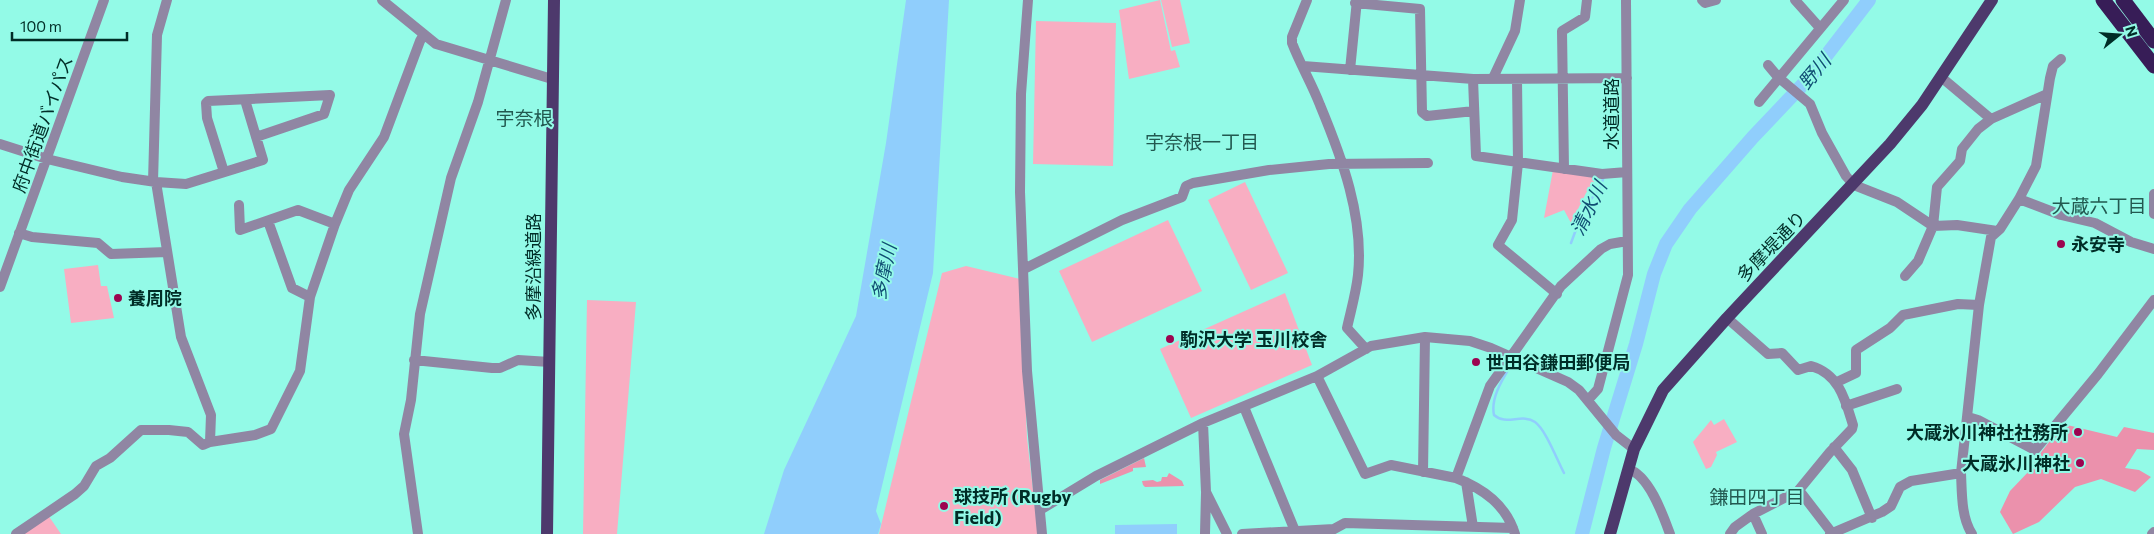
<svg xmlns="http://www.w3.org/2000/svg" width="2154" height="534" font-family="Commissioner,'Noto Sans JP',sans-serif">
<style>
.green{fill:#f8aec2}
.forest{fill:#eb91ac}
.water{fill:#90cefc}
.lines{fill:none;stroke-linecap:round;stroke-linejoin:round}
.stream{stroke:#90cefc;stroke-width:2.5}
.river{stroke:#90cefc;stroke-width:14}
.minor{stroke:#9086a3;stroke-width:10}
.major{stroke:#4d396c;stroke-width:12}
.highway{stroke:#371d57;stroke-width:15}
.poi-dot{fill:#9c0450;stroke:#93fae7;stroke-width:2}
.labels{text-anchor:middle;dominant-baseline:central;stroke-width:4;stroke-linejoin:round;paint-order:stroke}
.street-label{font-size:18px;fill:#002d27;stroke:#93fae7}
.poi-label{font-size:18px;font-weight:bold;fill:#002d27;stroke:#93fae7;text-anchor:start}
.water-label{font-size:19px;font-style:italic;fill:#104e73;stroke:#93fae7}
.neighbourhood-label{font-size:19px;fill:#225950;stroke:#93fae7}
</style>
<rect width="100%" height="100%" fill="#93fae7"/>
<path class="green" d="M1160 0 1171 51 1175 50 1180 67 1129 79 1119 10Z
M1161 0H1180L1190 43 1172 47Z
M1036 21 1116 23 1113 166 1033 164Z
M1553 170 1598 176 1586 193 1571 223 1564 210 1544 218Z
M1245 182 1288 273 1251 290 1208 200Z
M1168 220 1202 291 1092 342 1059 271Z
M98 265 101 286H107L114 318 71 323 64 269Z
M966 266 1020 279 1027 438 1038 534H879L942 273Z
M1285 293 1312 365 1191 418 1160 349Z
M587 300 636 302 617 534H583Z
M1724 419 1737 442 1716 452 1717 455 1711 467 1706 469 1693 442 1711 420 1714 425Z
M48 515 61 534H21Z"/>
<path class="forest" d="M2063 424 2117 437 2124 427 2154 433V450L2137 449 2125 468 2139 470 2151 477 2135 492 2101 479 2075 487 2039 522 2013 534 2000 512 2010 491 2030 470 2039 455Z
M1144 458 1146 467 1133 468V471L1100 484V480Z
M1169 473 1182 481 1184 486 1145 487 1143 485 1142 481 1153 480 1157 482 1161 481 1162 477H1167Z"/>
<path class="water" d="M906 0H949L933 273 876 511 881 524 878 534H764L784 470 856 316 886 143Z
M1177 524V534H1115V525Z"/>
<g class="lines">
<path class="stream" d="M1571 243 1584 208 1600 188 1604 176
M1514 360C1505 376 1490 396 1494 415 1506 426 1522 413 1535 422 1546 430 1557 460 1564 473"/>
<path class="river" d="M1582 534 1604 448 1636 344 1654 274 1666 244 1690 209 1753 137 1809 78 1869 0"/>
<path class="minor" d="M382 0 436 44 552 79
M1028 0 1021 94 1020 192 1027 371 1042 534
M1307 0 1292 37V43C1300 64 1312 84 1320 105 1342 158 1364 217 1358 275 1356 293 1351 310 1347 328L1366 349
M1702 0 1705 3 1716 0
M1795 0 1820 28
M1355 3 1420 9 1422 112 1427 116 1474 111
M1768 65 1778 77 1810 104 1822 133 1846 176 1854 185 1897 202 1933 226 1957 225 1997 231
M1303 66 1473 79 1627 78
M1350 70 1357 0
M1941 77 1991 119
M1493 78 1515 31 1520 0
M1473 79 1476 156 1602 174 1627 172
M1517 79 1518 163 1512 220 1498 245 1557 294
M1759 102 1844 0
M0 144 47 159 122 177 156 182 186 184 263 160 245 100
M1564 169 1562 31 1585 17 1587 0
M224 172 207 118 206 103 208 101 330 95 324 114 256 137
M153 182 157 35 167 0
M156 182 181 337 211 415 210 442
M2154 194V214
M2019 199 2061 215 2095 223 2131 242 2154 249
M239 205 240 230 298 210 335 224
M268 221 292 288 310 297
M19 233 32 237 98 243 111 254 167 252
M1024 269 1122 220 1182 197 1186 186 1193 183 1269 170 1329 164 1428 163
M1905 276 1918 261 1933 226 1937 187 1960 161 1962 149 1978 129 1991 119 2047 94
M0 287 104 0
M1727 318 1768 354 1782 353 1798 370 1811 366C1839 374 1845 399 1853 425L1852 429 1830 452 1798 491 1753 514 1735 527 1730 534
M414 360 492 368H500L518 360 550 362
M1317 376 1365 474 1391 465 1456 478C1484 489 1506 505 1515 534
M1837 382 1856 373V350L1890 328 1903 315 1958 304 1979 305
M1588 400 1598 389 1628 275 1626 0
M1846 406 1897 389
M1244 407 1295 531
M1968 417 1978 420 2035 450 2098 374 2154 300
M1203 423 1206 492 1227 534
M1834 447 1852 470 1872 518
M1628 469C1649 475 1663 515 1670 534
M1423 472 1425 337
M1456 478 1490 386 1561 286 1601 249 1610 244 1627 241
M1466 482 1473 527
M1798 491 1802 494 1832 533
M1040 510 1096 476 1203 423 1317 376 1371 346 1425 337 1470 341 1491 348 1568 382 1579 390 1616 435 1634 449
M1753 514 1762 534
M16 534 75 494 84 486 96 466 110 458 141 430H169L188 432 203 445 210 442 255 435 271 429 300 371 310 297 335 224 349 190 384 137 420 41 424 34
M418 534 404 434 411 400 420 314 451 178 478 102 506 0
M1205 534 1206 493
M1242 534 1334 529 1345 523 1513 528
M1830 534 1882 512 1891 506 1900 487 1911 481 1961 473
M1972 534C1961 517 1962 493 1961 473L1979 305 1991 237 2000 229 2019 199 2036 166 2050 78 2053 66 2061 59
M2152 534 2154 532"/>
<path class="major" d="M547 534 554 0
M1610 534 1634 449 1663 390 1727 318 1890 144 1922 105 1992 0"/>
<path class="highway" d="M2103 0 2154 66
M2123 0 2154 41"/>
</g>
<g class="poi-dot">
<circle cx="2061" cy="244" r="5"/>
<circle cx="118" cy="298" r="5"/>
<circle cx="1170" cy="339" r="5"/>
<circle cx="1476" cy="362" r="5"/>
<circle cx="2078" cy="432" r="5"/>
<circle cx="2080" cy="463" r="5"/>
<circle cx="944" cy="506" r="5"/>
</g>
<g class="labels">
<g class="street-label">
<text transform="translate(1611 114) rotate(-90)">水道道路</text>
<text transform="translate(42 124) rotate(-70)">府中街道バイパス</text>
<text transform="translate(1771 246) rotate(-46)">多摩堤通り</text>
<text transform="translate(533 267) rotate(-90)">多摩沿線道路</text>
</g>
<g class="poi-label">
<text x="2071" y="244">永安寺</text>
<text x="128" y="298">養周院</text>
<text x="1180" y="339">駒沢大学 玉川校舎</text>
<text x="1486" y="362">世田谷鎌田郵便局</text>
<text x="2068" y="432" text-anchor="end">大蔵氷川神社社務所</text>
<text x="2070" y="463" text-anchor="end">大蔵氷川神社</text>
<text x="954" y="496">球技所 (Rugby<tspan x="954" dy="21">Field)</tspan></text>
</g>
<g class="water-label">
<text transform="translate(1814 71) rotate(-50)">野川</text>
<text transform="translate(1588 208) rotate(-64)">清水川</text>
<text transform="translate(883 272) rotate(-78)">多摩川</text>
</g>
<g class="neighbourhood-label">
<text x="524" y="117">宇奈根</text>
<text x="1202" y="141">宇奈根一丁目</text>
<text x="2099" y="205">大蔵六丁目</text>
<text x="1757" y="496">鎌田四丁目</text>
</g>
</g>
<g transform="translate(2119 35) rotate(73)" stroke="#93fae7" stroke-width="4" paint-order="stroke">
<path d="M0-4L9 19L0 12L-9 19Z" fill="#002d27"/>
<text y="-8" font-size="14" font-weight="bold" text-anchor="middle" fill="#002d27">N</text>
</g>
<path d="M12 32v8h115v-8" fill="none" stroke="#002d27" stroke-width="2.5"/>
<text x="20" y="32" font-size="15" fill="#002d27" stroke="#93fae7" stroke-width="4" paint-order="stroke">100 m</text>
</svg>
